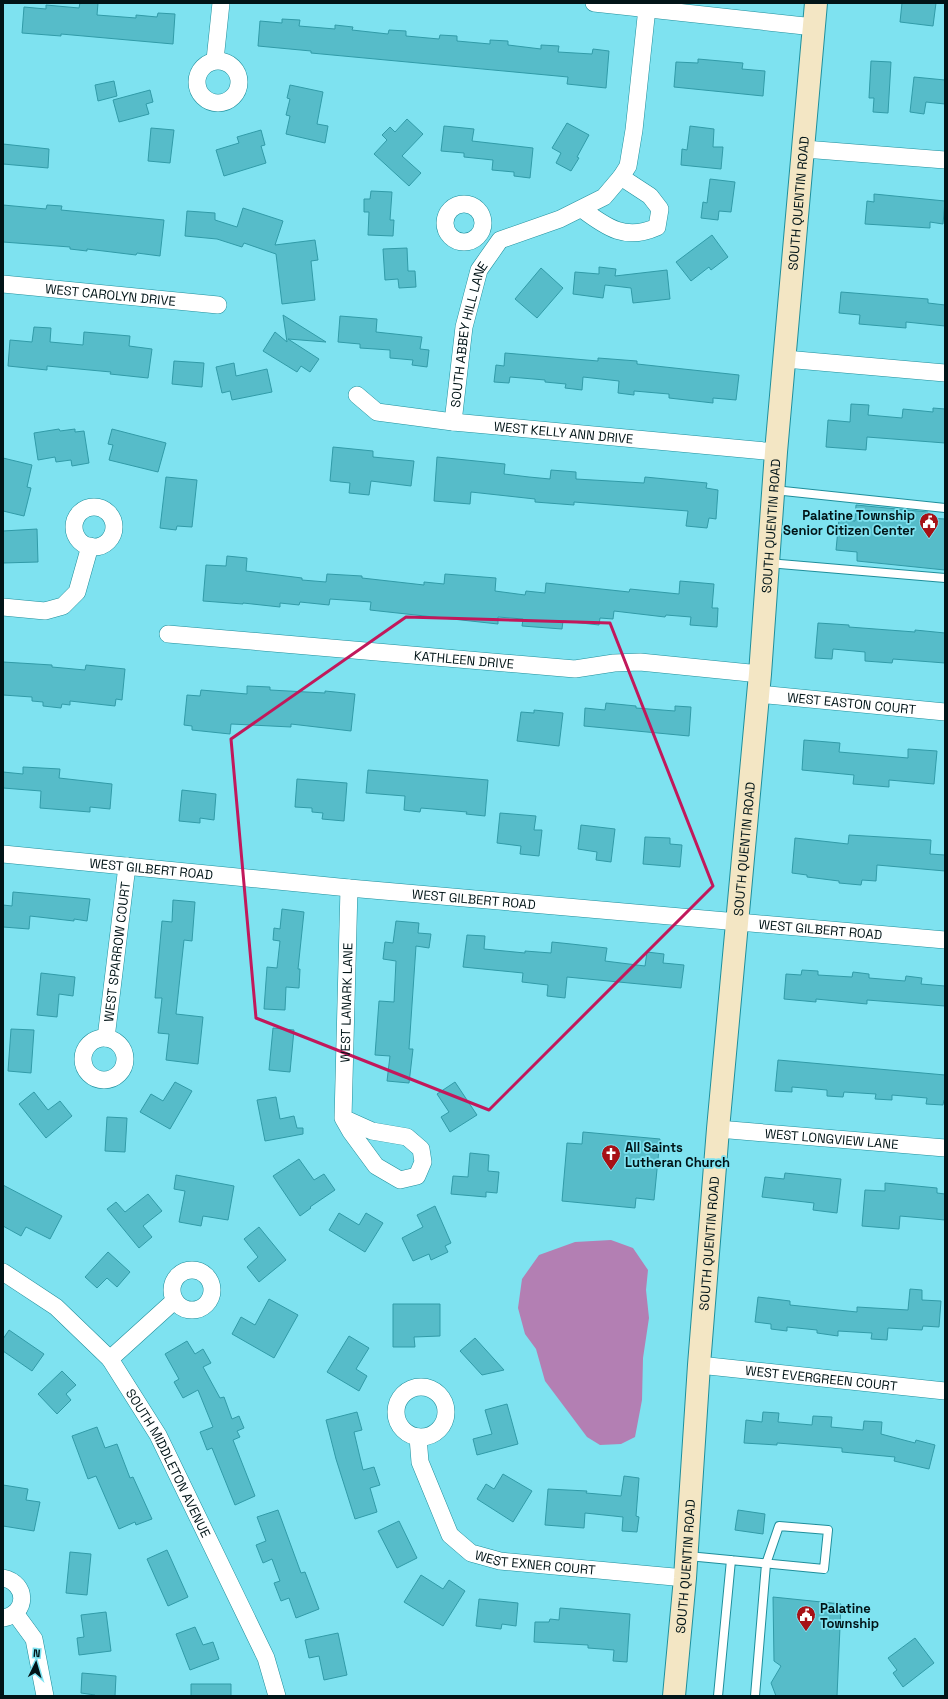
<svg xmlns="http://www.w3.org/2000/svg" width="948" height="1699" font-family="'Space Grotesk',sans-serif">
<style>
.water{fill:#b37fb3}
.building{fill:#56bcc9;stroke:#319ba8}
.lines{fill:none;stroke-linecap:round;stroke-linejoin:round}
.lane-casing{stroke:#1f8f9c;stroke-width:10}
.street-casing{stroke:#1f8f9c;stroke-width:18}
.secondary-casing{stroke:#1f8f9c;stroke-width:24}
.lane{stroke:#fff;stroke-width:8}
.street{stroke:#fff;stroke-width:17}
.secondary{stroke:#f3e6c4;stroke-width:22}
.marked{fill:none;stroke:#c2185b;stroke-width:3;stroke-linejoin:round}
.labels{text-anchor:middle;dominant-baseline:central;stroke-width:3.5;stroke-linejoin:round;paint-order:stroke}
.street-label{font-size:13px;fill:#011417;stroke:#7ee2f0}
.poi-label{font-size:13px;font-weight:bold;fill:#011417;stroke:#7ee2f0;text-anchor:start}
</style>
<rect width="100%" height="100%" fill="#7ee2f0"/>
<path class="water" d="M611 1240 633 1248 648 1270 646 1290 649 1318 643 1358 642 1400 635 1437 621 1444 600 1445 587 1437 545 1381 536 1349 525 1334 518 1308 522 1279 539 1255 575 1242Z"/>
<path class="building" d="M80 3H98L97 15 136 18V15L157 17 158 13 175 14 173 44 61 34V36L22 33 24 7 46 9V5L79 8Z
M902 3H936L933 26 900 22Z
M282 19 300 20 299 26 335 29V25L353 27 352 30 388 34 389 30 406 31V36L439 39 440 35 457 36V41L490 44V40L508 41V45L541 49V45L559 46 558 52 592 54 593 49 609 51 606 88 567 84 568 77 311 53V51L258 46 260 21 282 23Z
M698 59 743 63 742 69 765 71 763 96 674 87 676 62 698 63Z
M871 61 891 62 888 113 873 112 874 98H869Z
M914 77 945 80V104L926 102 924 114 910 112Z
M114 81 117 96 98 101 95 85Z
M290 85 323 92 317 124 328 126 325 143 286 134 290 116 286 115 290 99 287 98Z
M150 90 153 102 146 104 149 114 119 122 113 100Z
M407 119 423 134 402 156 421 173 409 186 374 154 387 140 382 135 390 127 395 132Z
M567 123 589 135 577 157 579 158 571 171 556 163 561 153 552 148Z
M444 126 474 129 472 141 533 148 530 178 514 176V172L492 170 493 160 464 157V153L441 151Z
M690 126 714 129 713 147H723L721 169 681 165 682 149 687 150Z
M151 128 174 130 170 163 148 161Z
M261 130 265 145 261 146 266 163 224 176 216 150 239 143 237 137Z
M3 144 49 149 48 168 3 164Z
M710 179 735 182 731 212 719 211 718 220 701 218 703 202 707 203Z
M371 191 392 192 390 220H394L393 236 368 235 369 212H364V199H370Z
M874 194 945 201 943 224 930 222V228L865 224 867 201 874 202Z
M3 205 46 209 47 205 62 206 61 210 164 220 160 256 137 253 136 255 87 249V251L70 249V247L3 242Z
M243 208 283 221 275 245 315 240 318 260 311 261 315 300 282 304 276 254 244 243 242 247 217 239 185 236 187 211 215 213V220L237 227Z
M712 235 728 257 711 270 709 267 691 281 676 262Z
M407 248 408 271H415L416 287 399 288 398 279 385 280 383 249Z
M599 267 616 269 615 276 667 270 670 299 633 303 631 288 605 285 603 298 573 294 575 272 599 274Z
M541 268 563 288 537 318 515 299Z
M841 292 928 299V303L945 305V326L906 322V328L859 324 860 315 839 313Z
M283 315 326 342 288 339 319 359 310 372 301 366 297 372 263 351 275 332 287 342Z
M340 316 377 319 376 332 422 337 420 349 429 350 427 367 412 365 413 360 390 358V350L360 348V344L338 342Z
M34 327 51 328 50 342 83 345 84 332 130 336 129 346 152 349 148 378 110 374 111 372 47 366V370L8 366 10 340 32 342Z
M505 353 598 361V358L637 361V364L739 375 736 400 713 398V403L669 398V394L634 391V395L618 393 619 381 583 377 582 390 565 388 566 384 545 382V380L510 377 509 383 494 382 496 365 504 366Z
M174 361 204 363 202 387 172 384Z
M234 363 236 376 267 369 272 392 232 400 230 391 222 393 216 367Z
M851 404 869 405 868 415 902 418 903 409 933 412V408L945 409V443L867 437 866 450 826 447 828 420 850 422Z
M59 429 60 431 75 429V432L84 431 89 463 72 466 71 460 56 462 55 457 38 460 34 433Z
M112 429 166 443 158 472 109 460 113 445 108 444Z
M333 447 373 451V457L414 461 411 486 371 481 369 495 349 493 350 483 330 481Z
M437 457 505 464 504 474 529 477 550 479 551 470 576 472V479L644 483 645 477 707 483 706 488 718 490 716 519 709 518 707 528 686 526 688 511 574 502V505L535 502V499L471 492 470 504 434 501Z
M3 458 32 465 27 487 31 488 24 516 3 511Z
M166 477 197 480 192 527 177 526 176 530 160 528Z
M856 505 928 512 927 518 945 519V570L857 561V552L836 550 839 519 855 521Z
M37 529 38 562 3 563V531Z
M227 556 247 558 246 571 302 578V580L326 582 327 574 362 576V578L424 585V582L444 584 445 574 496 578 495 591 525 595 526 591 545 593 546 583 629 592 630 589 679 594 680 581 714 584 712 608H718L717 627 690 625 691 617 666 615 665 617 614 611 613 619 600 618 599 625 563 621 562 629 522 626 523 619 498 617V624L370 610 371 602 330 599 329 605 300 602 299 605 280 603V607L243 603V604L203 601 206 565 226 566Z
M818 623 849 625V627L915 632V630L945 633V663L893 659 892 663 865 661V652L833 649 832 659 815 658Z
M3 662 52 665V667L85 670 86 665 125 669 122 700 116 699 115 706 70 701V705L62 704 61 708 43 706V702L32 701V697L3 695Z
M247 686 270 687V690L325 693V691L355 694 351 731 291 724V727L231 724 230 734 192 730V726L184 725 187 695 200 696 201 690 247 694Z
M606 703 636 706V708L675 711V706L691 707 689 736 584 726 585 708 605 710Z
M534 710 563 713 559 746 517 741 521 712 534 713Z
M804 740 840 743 839 752 908 758V749L937 751 934 784 889 780V787L853 784 854 775 802 770Z
M23 767 60 769 59 778 112 784 110 809 90 807V812L40 808 41 791 3 788V772L23 774Z
M368 770 488 780 485 816 466 814 467 812 421 808 420 812 404 810 405 796 366 793Z
M297 779 347 783 344 821 322 819 323 813 312 812V808L295 807Z
M182 790 216 794 214 820 200 818V823L179 821Z
M500 813 536 816 534 830H542L539 856 520 854 521 846 497 843Z
M581 825 615 829 611 862 596 860 597 852 578 849Z
M849 835 931 840 930 854 945 855V871L877 865 876 881 862 880 861 885 839 883V881L807 877V875L792 873 795 838 848 844Z
M645 837 670 838V844L682 845 680 867 643 864Z
M13 892 90 899 87 921 74 919V921L30 916 29 929 3 927V905L12 906Z
M173 900 195 902 192 941 184 940 176 1014 203 1017 198 1064 166 1060 169 1034 158 1033 162 998H155L162 921 172 922Z
M282 909 304 912 298 969H300L299 988 286 987 285 1010 264 1009 267 967 277 968 280 941 273 940 274 928 280 929Z
M396 921 419 923 418 933 431 934 429 948 416 946 409 1049H413L409 1083 387 1081 390 1056 375 1055 379 1001 394 1002 396 961 383 959 385 942 393 943Z
M467 935 485 936 484 949 525 953V951L551 953 552 942 571 944 607 948 605 961 645 966 647 952 664 954 663 963 684 965 681 988 567 977 565 998 547 996 548 985 522 982 523 973 463 967Z
M802 970 818 971V975L852 977 853 972 869 974V978L905 981 906 976 922 978 921 984 945 986V1006L867 1000V1004L816 999V1002L784 999 786 974 801 975Z
M41 973 75 977 73 996 59 994 57 1017 37 1015Z
M273 1028 294 1030 290 1072 269 1070Z
M11 1029 34 1030 31 1073 8 1071Z
M778 1060 945 1075V1100H944L943 1105 926 1104 927 1098 892 1095V1100L875 1099 876 1094 844 1092 843 1097 827 1096V1090L792 1087V1092L775 1091Z
M175 1082 192 1091 170 1129 140 1112 151 1094 163 1101Z
M455 1082 477 1115 450 1132 441 1117 449 1112 437 1094Z
M34 1092 48 1110 60 1101 72 1116 46 1138 19 1104Z
M276 1097 280 1119 294 1116 297 1128H303V1134L265 1141 257 1100Z
M107 1117 127 1118 125 1152 105 1151Z
M583 1132 660 1139 654 1200 636 1198 635 1208 562 1201 567 1143 582 1144Z
M470 1153 489 1155 488 1171 499 1172 497 1193 486 1192V1197L451 1194 453 1176 468 1177Z
M299 1159 314 1180 324 1174 335 1190 310 1207 311 1208 300 1216 273 1176Z
M785 1173 841 1179 837 1213 813 1210 814 1203 762 1197 765 1177 784 1179Z
M176 1175 234 1186 228 1220 203 1216 201 1226 179 1222 185 1191 174 1189Z
M885 1183 937 1188V1193L945 1194V1220L900 1216 899 1229 862 1226 865 1190 885 1191Z
M3 1185 62 1216 50 1239 26 1227 21 1236 3 1226Z
M148 1194 162 1211 143 1226 152 1237 139 1248 107 1209 116 1202 125 1212Z
M435 1206 451 1243 445 1246 448 1252 431 1260 429 1254 413 1261 402 1238 423 1227 417 1215Z
M339 1213 359 1225 366 1213 383 1223 365 1252 329 1230Z
M259 1227 286 1260 259 1282 247 1267 258 1257 244 1239Z
M108 1252 130 1272 117 1287 107 1278 97 1288 85 1277Z
M910 1289 922 1290V1300L941 1301 939 1327 923 1326 922 1330 888 1328 887 1340 871 1339 872 1333 838 1331V1336L817 1333V1330L787 1327V1331L771 1329V1324L755 1322 758 1297 790 1301V1305L857 1312V1307L908 1310Z
M269 1299 298 1315 274 1358 232 1334 241 1317 255 1325Z
M393 1304H440V1336L414 1337 415 1347H393Z
M9 1330 44 1354 32 1371 3 1351V1339Z
M349 1336 369 1348 356 1369 367 1376 359 1391 327 1372Z
M475 1338 504 1370 482 1375 460 1351Z
M187 1341 195 1354 203 1349 211 1363 203 1367 220 1398 224 1397 232 1419 239 1416 244 1428 237 1431 240 1437 233 1440 255 1496 235 1505 212 1448 207 1450 200 1432 213 1427 198 1390 183 1398 174 1382 179 1379 165 1354Z
M62 1371 76 1385 66 1394 71 1400 57 1414 38 1394Z
M507 1404 518 1444 477 1455 473 1439 492 1434 485 1410Z
M357 1412 362 1430 354 1432 363 1470 374 1467 380 1485 370 1488 377 1512 355 1519 336 1459 326 1420Z
M763 1412 779 1413 778 1422 812 1425 813 1416 832 1417 831 1427 863 1430 864 1421 882 1422 881 1434 915 1443 916 1440 935 1445 929 1469 894 1461 895 1457 842 1452V1448L777 1443V1445L744 1443 746 1420 762 1422Z
M97 1427 105 1448 117 1444 130 1478 133 1477 152 1519 136 1525 135 1522 119 1529 96 1476 88 1479 72 1436Z
M503 1474 532 1491 513 1522 477 1499 486 1484 494 1489Z
M624 1476 639 1478 636 1516 639 1517 637 1532 622 1531 623 1517 585 1513 584 1528 545 1525 548 1489 587 1491 586 1493 621 1496Z
M3 1485 28 1489 26 1500 40 1502 34 1531 3 1526Z
M278 1510 301 1573 305 1572 319 1609 296 1618 289 1598 281 1601 274 1583 280 1581 272 1559 263 1563 256 1545 266 1541 257 1517Z
M738 1510 765 1514 763 1534 735 1530Z
M399 1521 417 1558 397 1568 378 1531Z
M167 1550 188 1597 168 1606 147 1559Z
M70 1552 91 1554 87 1595 66 1593Z
M421 1575 443 1589 449 1580 465 1591 443 1626 404 1602Z
M773 1597 841 1604 837 1696H776L771 1683 781 1666 774 1661Z
M479 1599 518 1603 516 1626 502 1624 501 1629 476 1626Z
M560 1608 630 1614 627 1662 613 1661 614 1650 588 1648V1645L534 1642 535 1622H549L550 1619 559 1620Z
M106 1612 111 1651 79 1655 77 1638 84 1637 81 1615Z
M195 1627 203 1645 213 1642 219 1659 190 1670 176 1634Z
M338 1633 347 1675 324 1680 319 1656 309 1658 305 1640Z
M915 1638 934 1663 903 1687 893 1673 897 1670 888 1658Z
M82 1673 116 1676 115 1696H95V1695L81 1693Z
M191 1684H231V1696H191Z"/>
<g class="lines">
<g class="lane-casing">
<path id="lane" d="M774 490 945 508
M768 563 945 578
M688 1556 824 1569 828 1530 779 1526 766 1564 755 1696
M718 1696 731 1560"/>
</g>
<g class="street-casing">
<g id="street">
<path d="M594 3 814 27"/>
<path d="M215 60 221 3"/>
<circle cx="218" cy="82" r="21"/>
<path d="M804 149 945 160"/>
<circle cx="464" cy="223" r="19"/>
<path d="M582 209C607 228 626 241 657 227L660 209 650 196 621 177"/>
<path id="s1" d="M3 284 218 305"/>
<path d="M785 359 945 373"/>
<path id="s2" d="M357 395 377 412 453 422 776 452"/>
<path id="s3" d="M453 422 464 327 479 270 500 240 560 219 604 197 621 177 628 166 634 130 647 8"/>
<circle cx="94" cy="527" r="20"/>
<path d="M3 607 45 611 63 606 77 592 90 546"/>
<path id="s4" d="M168 634 575 669 614 663 640 662 760 674"/>
<path id="s5" d="M758 694 945 712"/>
<path id="s6" d="M3 854 349 888 945 940"/>
<circle cx="104" cy="1059" r="21"/>
<path id="s7" d="M106 1038 127 866"/>
<path id="s8" d="M343 1118 372 1131 407 1137 421 1149 423 1162 417 1176 400 1180 376 1166 351 1132 343 1118 349 888"/>
<path id="s9" d="M718 1129 945 1148"/>
<circle cx="192" cy="1290" r="20"/>
<path id="s10" d="M3 1272 56 1307 110 1359 158 1435 266 1658 277 1696"/>
<path d="M110 1359 174 1301"/>
<path id="s11" d="M699 1365 945 1391"/>
<circle cx="421" cy="1412" r="25"/>
<path id="s12" d="M418 1437 420 1462 450 1535 471 1553 500 1561 685 1578"/>
<path d="M3 1578C28 1583 28 1614 3 1618"/>
<path d="M15 1613 34 1639 45 1696"/>
</g>
</g>
<g class="secondary-casing">
<g id="secondary">
<path id="s13" d="M674 1696 685 1578 699 1365 718 1129 760 674 776 452 816 3"/>
</g>
</g>
<use href="#lane" class="lane"/>
<use href="#street" class="street"/>
<use href="#secondary" class="secondary"/>
</g>
<path class="marked" d="M406 617 610 623 713 886 489 1110 256 1018 231 739Z"/>
<defs>
<g id="civic-pin" transform="scale(1)"><path d="M0 17L-7.5 6A9.5 9.5 0 1 1 7.5 6Z" fill="#a71116" stroke="#7ee2f0"/><path d="M-.6-6.5H3V-4.5H.6V-3L4-1V1h2V6H-6V1h2V-1L-.6-3ZM-1.2 2.5V6h2.4V2.5Z" fill="#fff"/></g>
<g id="church-pin" transform="scale(1)"><path d="M0 17L-7.5 6A9.5 9.5 0 1 1 7.5 6Z" fill="#a71116" stroke="#7ee2f0"/><path d="M-1.2-6h2.4v3.5h3.3v2.4h-3.3V6h-2.4V-.1h-3.3v-2.4h3.3Z" fill="#fff"/></g>
</defs>
<g fill-rule="evenodd">
<use href="#civic-pin" x="929" y="522"/>
<use href="#church-pin" x="611" y="1154"/>
<use href="#civic-pin" x="806" y="1615"/>
</g>
<g class="labels">
<g class="street-label">
<text stroke="none"><textPath href="#s13" startOffset="1498">SOUTH QUENTIN ROAD</textPath></text>
<text stroke="none"><textPath href="#s1" startOffset="108">WEST CAROLYN DRIVE</textPath></text>
<text stroke="none"><textPath href="#s3" startOffset="89">SOUTH ABBEY HILL LANE</textPath></text>
<text stroke="none"><textPath href="#s2" startOffset="214">WEST KELLY ANN DRIVE</textPath></text>
<text stroke="none"><textPath href="#s13" startOffset="1174">SOUTH QUENTIN ROAD</textPath></text>
<text stroke="none"><textPath href="#s4" startOffset="297">KATHLEEN DRIVE</textPath></text>
<text stroke="none"><textPath href="#s5" startOffset="94">WEST EASTON COURT</textPath></text>
<text stroke="none"><textPath href="#s13" startOffset="850">SOUTH QUENTIN ROAD</textPath></text>
<text stroke="none"><textPath href="#s6" startOffset="149">WEST GILBERT ROAD</textPath></text>
<text stroke="none"><textPath href="#s6" startOffset="473">WEST GILBERT ROAD</textPath></text>
<text stroke="none"><textPath href="#s6" startOffset="821">WEST GILBERT ROAD</textPath></text>
<text stroke="none"><textPath href="#s7" startOffset="87">WEST SPARROW COURT</textPath></text>
<text stroke="none"><textPath href="#s8" startOffset="333">WEST LANARK LANE</textPath></text>
<text stroke="none"><textPath href="#s9" startOffset="114">WEST LONGVIEW LANE</textPath></text>
<text stroke="none"><textPath href="#s13" startOffset="454">SOUTH QUENTIN ROAD</textPath></text>
<text stroke="none"><textPath href="#s11" startOffset="123">WEST EVERGREEN COURT</textPath></text>
<text stroke="none"><textPath href="#s10" startOffset="258">SOUTH MIDDLETON AVENUE</textPath></text>
<text stroke="none"><textPath href="#s12" startOffset="197">WEST EXNER COURT</textPath></text>
<text stroke="none"><textPath href="#s13" startOffset="130">SOUTH QUENTIN ROAD</textPath></text>
</g>
<g class="poi-label">
<text x="915" y="515" text-anchor="end">Palatine Township<tspan x="915" dy="15">Senior Citizen Center</tspan></text>
<text x="625" y="1147">All Saints<tspan x="625" dy="15">Lutheran Church</tspan></text>
<text x="820" y="1608">Palatine<tspan x="820" dy="15">Township</tspan></text>
</g>
</g>
<rect width="948" height="1699" fill="none" stroke="#011417" stroke-width="8"/>
<g transform="translate(36 1663) rotate(5)" stroke="#7ee2f0" stroke-width="3" paint-order="stroke">
<path d="M0-3L7 15L0 10L-7 15Z" fill="#011417"/>
<text y="-6" font-size="11" font-weight="bold" text-anchor="middle" fill="#011417">N</text>
</g>
</svg>
